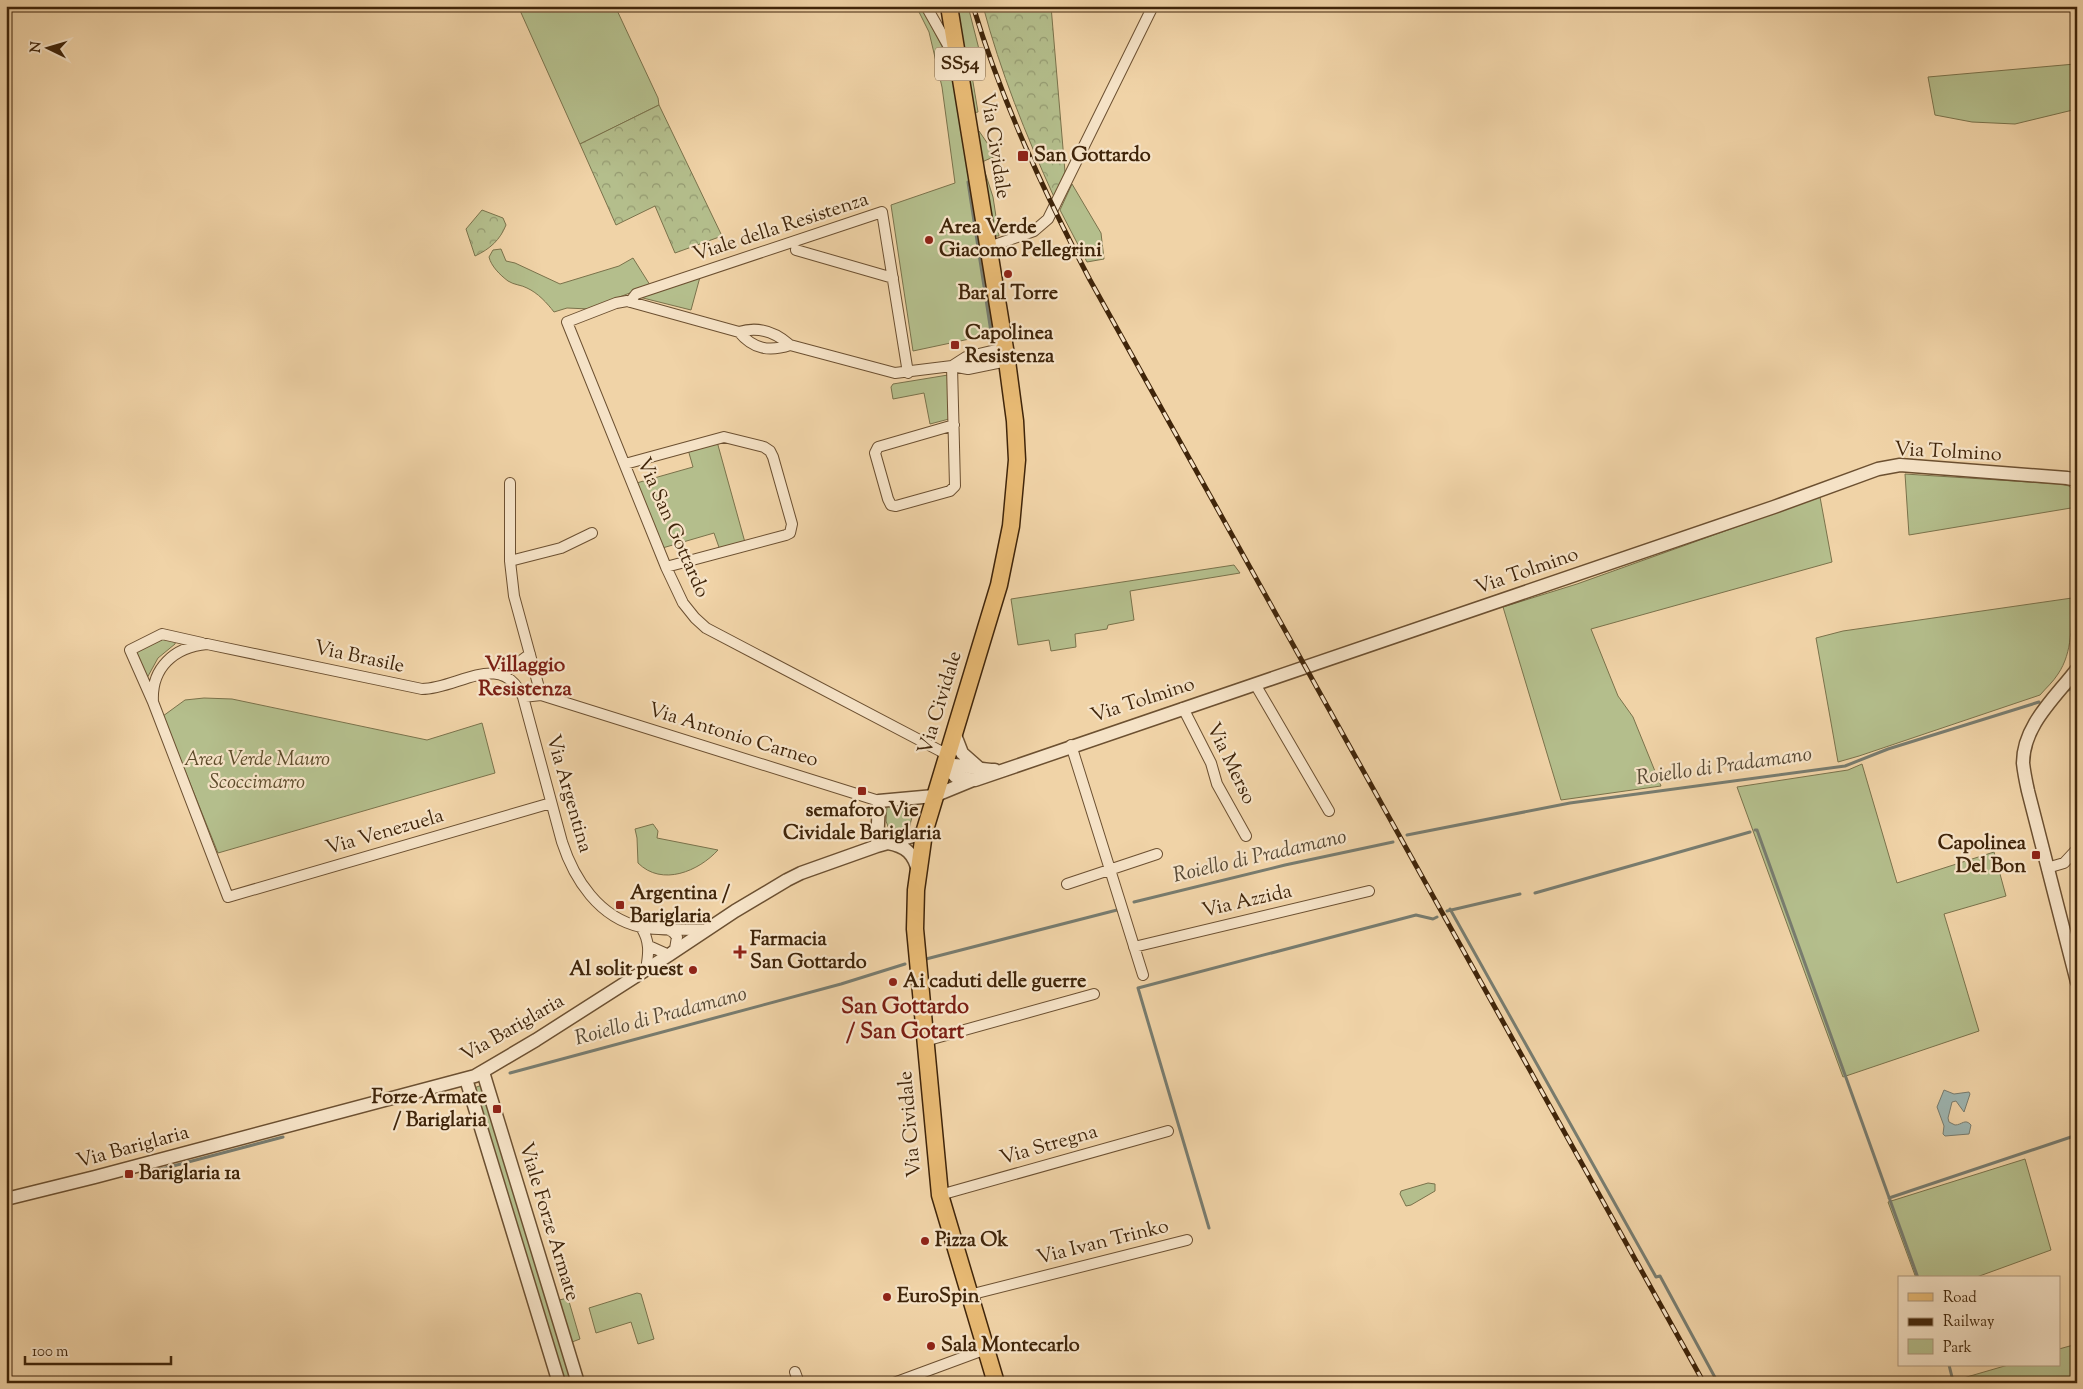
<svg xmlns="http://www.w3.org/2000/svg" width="2083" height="1389" font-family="'Sorts Mill Goudy',serif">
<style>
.green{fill:#b4be8c;stroke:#7a724b}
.forest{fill:url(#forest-crowns);stroke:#7a724b}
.water{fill:#9eb6b2;stroke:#787c6f}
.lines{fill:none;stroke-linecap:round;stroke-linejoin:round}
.stream{stroke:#787c6f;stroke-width:3}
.minor-casing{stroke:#6c5031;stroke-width:12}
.tertiary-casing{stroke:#6c5031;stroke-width:15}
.primary-casing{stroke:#40250a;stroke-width:19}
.minor{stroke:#f5e2c6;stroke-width:10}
.tertiary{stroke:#f5e2c6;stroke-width:12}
.primary{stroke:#e8ba74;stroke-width:16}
.rail-casing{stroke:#40250a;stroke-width:5}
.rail{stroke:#f5e2c6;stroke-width:3;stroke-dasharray:9;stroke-linecap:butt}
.poi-dot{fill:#8f2418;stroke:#f5e2c6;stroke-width:2}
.labels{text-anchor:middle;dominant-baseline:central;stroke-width:4.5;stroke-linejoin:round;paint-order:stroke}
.shield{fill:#f5e2c6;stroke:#765e42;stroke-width:1}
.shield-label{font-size:19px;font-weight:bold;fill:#40250a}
.street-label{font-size:20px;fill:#40250a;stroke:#f5e2c6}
.poi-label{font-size:20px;font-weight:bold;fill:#40250a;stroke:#f5e2c6;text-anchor:start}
.park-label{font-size:20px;font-style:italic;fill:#5d4b2a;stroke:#f5e2c6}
.neighbourhood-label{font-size:21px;font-weight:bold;fill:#7a1f14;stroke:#f5e2c6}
.water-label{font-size:21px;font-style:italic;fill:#584934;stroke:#f5e2c6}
.quarter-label{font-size:22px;font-weight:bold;fill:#7a1f14;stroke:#f5e2c6}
</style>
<defs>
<pattern id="forest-crowns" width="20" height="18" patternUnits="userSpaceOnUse" patternTransform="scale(1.25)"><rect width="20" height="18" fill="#b4be8c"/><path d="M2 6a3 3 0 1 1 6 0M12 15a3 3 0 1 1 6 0" fill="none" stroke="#949a71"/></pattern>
</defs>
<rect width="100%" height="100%" fill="#f0d3a7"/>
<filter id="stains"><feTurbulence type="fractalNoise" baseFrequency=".004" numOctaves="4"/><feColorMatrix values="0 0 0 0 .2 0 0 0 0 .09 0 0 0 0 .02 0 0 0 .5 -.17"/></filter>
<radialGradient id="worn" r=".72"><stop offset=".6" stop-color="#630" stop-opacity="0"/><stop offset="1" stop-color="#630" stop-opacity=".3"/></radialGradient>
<path class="green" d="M518 6H615L658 98 659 105 580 144Z
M916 6H921L950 62 953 74 993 334 913 351 891 205 955 183 942 87 929 32Z
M956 6H968L982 61 970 64 978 112 973 113Z
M2075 64 2077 109 2015 124 1972 122 1935 115 1928 77Z
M979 131 996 156 984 161 983 166 993 197 999 236H996L992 231 976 135Z
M1072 184 1101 233 1104 259 1087 262 1060 210Z
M501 249 506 261 515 263 560 284 619 266 633 258 650 285 589 309 567 308 554 312C547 303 538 293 527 288 522 285 514 285 508 281 500 275 491 266 489 257L493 250Z
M700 277 691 310 639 297Z
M948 375 949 419 930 424 924 393 893 399 891 387 893 384Z
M716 438 746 546 721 553 714 533 659 549 633 484 693 467 687 446Z
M1905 474 2061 484 2069 486 2077 493V507L1909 535Z
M1820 497 1832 562 1591 629 1618 696 1633 717 1661 786 1561 800 1503 607 1577 584Z
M1234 565 1240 573 1130 591 1134 620 1108 625 1107 629 1075 634 1076 647 1051 651 1049 640 1018 645 1011 599Z
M2072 598C2071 624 2073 652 2058 674 2053 682 2046 688 2040 695L1859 756 1838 762 1816 638 1843 631Z
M163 639 176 640 175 644 158 658 147 678 133 652Z
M204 698 232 699 427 740 482 723 495 773 218 853 163 716 185 700Z
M1862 764 1897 883 1994 852 2006 896 1944 914 1979 1031 1843 1077 1737 787 1848 770Z
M915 805 908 833 896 836 890 832 886 821 887 806Z
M653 824 658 831 657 838 718 850C699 871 662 887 638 863L637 838 635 829Z
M482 1085 573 1383H564L474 1088Z
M2025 1159 2051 1250 1974 1278H1916L1888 1202Z
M1428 1183 1435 1184V1191L1411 1205 1406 1206 1400 1194 1401 1191Z
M637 1293 641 1294 654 1339 638 1344 631 1322 596 1333 589 1308Z
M568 1298 580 1339 572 1342 559 1300Z
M2077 1344V1383L1953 1381 2008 1365H2059V1349Z"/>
<path class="forest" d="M983 6H1051L1065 172 1054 197C1026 135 1000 71 983 6Z
M659 105 722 236 675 253 655 206 616 225 580 144Z
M482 210 503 218 506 225C500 240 490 249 475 256L466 229Z"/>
<path class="water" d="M1944 1090 1954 1094 1969 1092 1970 1094 1964 1112 1956 1101 1952 1102 1948 1118 1949 1122 1955 1125C1962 1125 1965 1118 1971 1125L1969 1134 1945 1136 1943 1134 1944 1126 1937 1107Z"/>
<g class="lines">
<path class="stream" d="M968 182 991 332
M2066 691 2077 686
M1755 830H1757L1918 1278
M1407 835 1570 803 1845 766 1888 749 2039 702
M1535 893 1750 832
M1134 902 1285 865 1393 842
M1450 909 1656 1277 1660 1276 1718 1383
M1447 911 1520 894
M926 959 1117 910
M510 1073 841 984 905 964
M154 1171 283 1137
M1889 1198 2077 1135
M1209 1228 1138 988 1416 915 1433 919 1437 917
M1949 1365 1953 1381"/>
<g class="minor-casing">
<path id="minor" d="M926 6 953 54
M989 247 1034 231 1048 219 1153 6
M796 250 893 278
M630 302 636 294 882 212 908 373
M739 332C753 349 769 352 790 345
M952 366 955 486 950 491 896 506 891 505 888 499 875 453 878 447 954 425
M952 366 966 357 1004 348
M625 464 724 437 764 447 770 451 773 457 792 524 790 533 786 535 666 567
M510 483V561L514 596 541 695
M510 561 561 548 592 533
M202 643 162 634 130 650 153 702 228 897 551 803
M503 674 530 654
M1255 684 1329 811
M523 697 541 695 879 801
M153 702C151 668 174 647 207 644L422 689C458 689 501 649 523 697L562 842C574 879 599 918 641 927 662 931 685 929 707 930
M1183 708 1211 763 1217 784 1246 836
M1071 745 1143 975
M948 755 706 628 695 618 683 603 666 567 567 322 616 303 627 301 739 332C758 326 775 332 790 345L895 373 952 366 968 369 1007 361
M2047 868 2064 863 2077 849
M1067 884 1157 854
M641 927C650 941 649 953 646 969
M649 946 669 955 675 949 677 937 673 932 667 929
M1134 947 1369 891
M925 1041 1094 994
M940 1195 1168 1131
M969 1295 1187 1240
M795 1372 799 1383
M894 1383 986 1349"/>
</g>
<g class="tertiary-casing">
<path id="tertiary" d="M2077 669C2056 697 2023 725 2023 763 2024 772 2026 782 2028 791L2077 982
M955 735 962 753 979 768
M944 765 956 777 975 780 1774 507 1878 469 1900 465 2067 478 2077 480
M944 765C961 763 978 770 995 770
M888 843C906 846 914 854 918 871
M877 846 879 801 934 796 973 780
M483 1072 578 1383
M466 1079 559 1383
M6 1199 95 1177 475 1076 536 1040 669 955 735 911 787 880 801 873 877 846 924 833"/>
</g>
<g class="primary-casing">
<path id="primary" d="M949 6 1007 361 1015 421 1017 460 1011 526 999 585 924 833 916 890 915 929 940 1195 996 1383"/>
</g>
<use href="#minor" class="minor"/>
<use href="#tertiary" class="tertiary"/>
<use href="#primary" class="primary"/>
<g class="rail-casing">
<path id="rail" d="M973 6C1002 102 1044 192 1090 280L1704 1383"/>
</g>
<use href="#rail" class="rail"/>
</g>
<g class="poi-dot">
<rect x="1017" y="150" width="12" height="12" rx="2.5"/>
<circle cx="929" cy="240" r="5"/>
<circle cx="1008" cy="274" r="5"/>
<rect x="950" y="340" width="10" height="10" rx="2.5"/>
<rect x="857" y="786" width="10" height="10" rx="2.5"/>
<rect x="2031" y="850" width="10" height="10" rx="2.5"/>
<rect x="615" y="900" width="10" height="10" rx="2.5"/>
<path d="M737.5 944.5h5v5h5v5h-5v5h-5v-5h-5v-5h5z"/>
<circle cx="693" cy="970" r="5"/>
<circle cx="893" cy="982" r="5"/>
<rect x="492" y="1104" width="10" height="10" rx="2.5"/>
<rect x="124" y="1169" width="10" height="10" rx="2.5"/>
<circle cx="925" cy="1241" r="5"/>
<circle cx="887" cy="1297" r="5"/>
<circle cx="931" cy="1346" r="5"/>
</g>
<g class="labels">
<rect class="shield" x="935" y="47.5" width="50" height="33" rx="4"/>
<g class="shield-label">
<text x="960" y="64">SS54</text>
</g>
<g class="street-label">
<text transform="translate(994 146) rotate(81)">Via Cividale</text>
<text transform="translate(781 228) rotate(-18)">Viale della Resistenza</text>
<text transform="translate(1948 453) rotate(3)">Via Tolmino</text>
<text transform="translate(672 528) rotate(66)">Via San Gottardo</text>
<text transform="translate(1527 572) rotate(-19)">Via Tolmino</text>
<text transform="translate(359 658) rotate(12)">Via Brasile</text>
<text transform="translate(1143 701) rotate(-18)">Via Tolmino</text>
<text transform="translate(941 703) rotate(-73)">Via Cividale</text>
<text transform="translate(733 736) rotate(17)">Via Antonio Carneo</text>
<text transform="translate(1230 764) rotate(64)">Via Merso</text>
<text transform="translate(568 794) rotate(74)">Via Argentina</text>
<text transform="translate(385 833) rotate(-16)">Via Venezuela</text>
<text transform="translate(1247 902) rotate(-13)">Via Azzida</text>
<text transform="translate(513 1029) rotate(-30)">Via Bariglaria</text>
<text transform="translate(911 1124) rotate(-95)">Via Cividale</text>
<text transform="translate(1049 1146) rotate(-16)">Via Stregna</text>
<text transform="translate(133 1148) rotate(-15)">Via Bariglaria</text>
<text transform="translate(548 1222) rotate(73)">Viale Forze Armate</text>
<text transform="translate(1103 1243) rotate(-14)">Via Ivan Trinko</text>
</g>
<g class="poi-label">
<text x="1034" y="156">San Gottardo</text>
<text x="939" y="228">Area Verde<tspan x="939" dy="23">Giacomo Pellegrini</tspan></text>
<text x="1008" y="294" text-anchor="middle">Bar al Torre</text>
<text x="965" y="334">Capolinea<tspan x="965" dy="23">Resistenza</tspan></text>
<text x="862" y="811" text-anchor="middle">semaforo Vie<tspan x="862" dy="23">Cividale Bariglaria</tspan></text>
<text x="2026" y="844" text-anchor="end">Capolinea<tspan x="2026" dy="23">Del Bon</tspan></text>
<text x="630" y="894">Argentina /<tspan x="630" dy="23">Bariglaria</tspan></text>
<text x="750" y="940">Farmacia<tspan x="750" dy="23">San Gottardo</tspan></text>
<text x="683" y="970" text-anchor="end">Al solit puest</text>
<text x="903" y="982">Ai caduti delle guerre</text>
<text x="487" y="1098" text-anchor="end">Forze Armate<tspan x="487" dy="23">/ Bariglaria</tspan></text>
<text x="139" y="1174">Bariglaria 1a</text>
<text x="935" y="1241">Pizza Ok</text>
<text x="897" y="1297">EuroSpin</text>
<text x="941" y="1346">Sala Montecarlo</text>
</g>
<g class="park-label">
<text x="257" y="760">Area Verde Mauro<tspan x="257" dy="23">Scoccimarro</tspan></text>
</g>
<g class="neighbourhood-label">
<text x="525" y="666">Villaggio<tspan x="525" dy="24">Resistenza</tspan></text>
</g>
<g class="water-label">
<text transform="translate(1724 767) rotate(-8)">Roiello di Pradamano</text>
<text transform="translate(1260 857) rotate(-13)">Roiello di Pradamano</text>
<text transform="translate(661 1017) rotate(-15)">Roiello di Pradamano</text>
</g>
<g class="quarter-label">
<text x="905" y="1008">San Gottardo<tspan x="905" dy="25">/ San Gotart</tspan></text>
</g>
</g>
<rect width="2083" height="1389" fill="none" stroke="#f0d3a7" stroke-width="25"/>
<rect x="8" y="8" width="2068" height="1374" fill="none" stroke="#40250a" stroke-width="2.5"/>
<rect x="12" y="12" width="2058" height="1364" fill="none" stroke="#40250a"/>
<rect x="1898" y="1276" width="162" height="90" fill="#f5e2c6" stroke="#ad967b"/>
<rect x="1908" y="1293" width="25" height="8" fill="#e8ba74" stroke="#ad967b"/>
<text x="1943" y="1302" font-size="15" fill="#40250a">Road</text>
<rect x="1908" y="1318" width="25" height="8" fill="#40250a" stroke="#ad967b"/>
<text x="1943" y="1326" font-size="15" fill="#40250a">Railway</text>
<rect x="1908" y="1339" width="25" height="15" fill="#b4be8c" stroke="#ad967b"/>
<text x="1943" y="1352" font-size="15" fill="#40250a">Park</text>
<g transform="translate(48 48) rotate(275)" stroke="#f5e2c6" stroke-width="4" paint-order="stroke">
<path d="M0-4L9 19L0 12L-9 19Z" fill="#40250a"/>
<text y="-8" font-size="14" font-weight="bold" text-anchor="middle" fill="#40250a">N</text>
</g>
<path d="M25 1356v8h146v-8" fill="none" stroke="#40250a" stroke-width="2.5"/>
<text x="32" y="1356" font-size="15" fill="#40250a" stroke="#f5e2c6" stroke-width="4" paint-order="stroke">100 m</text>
<rect width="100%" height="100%" filter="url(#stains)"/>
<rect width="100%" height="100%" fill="url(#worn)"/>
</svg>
